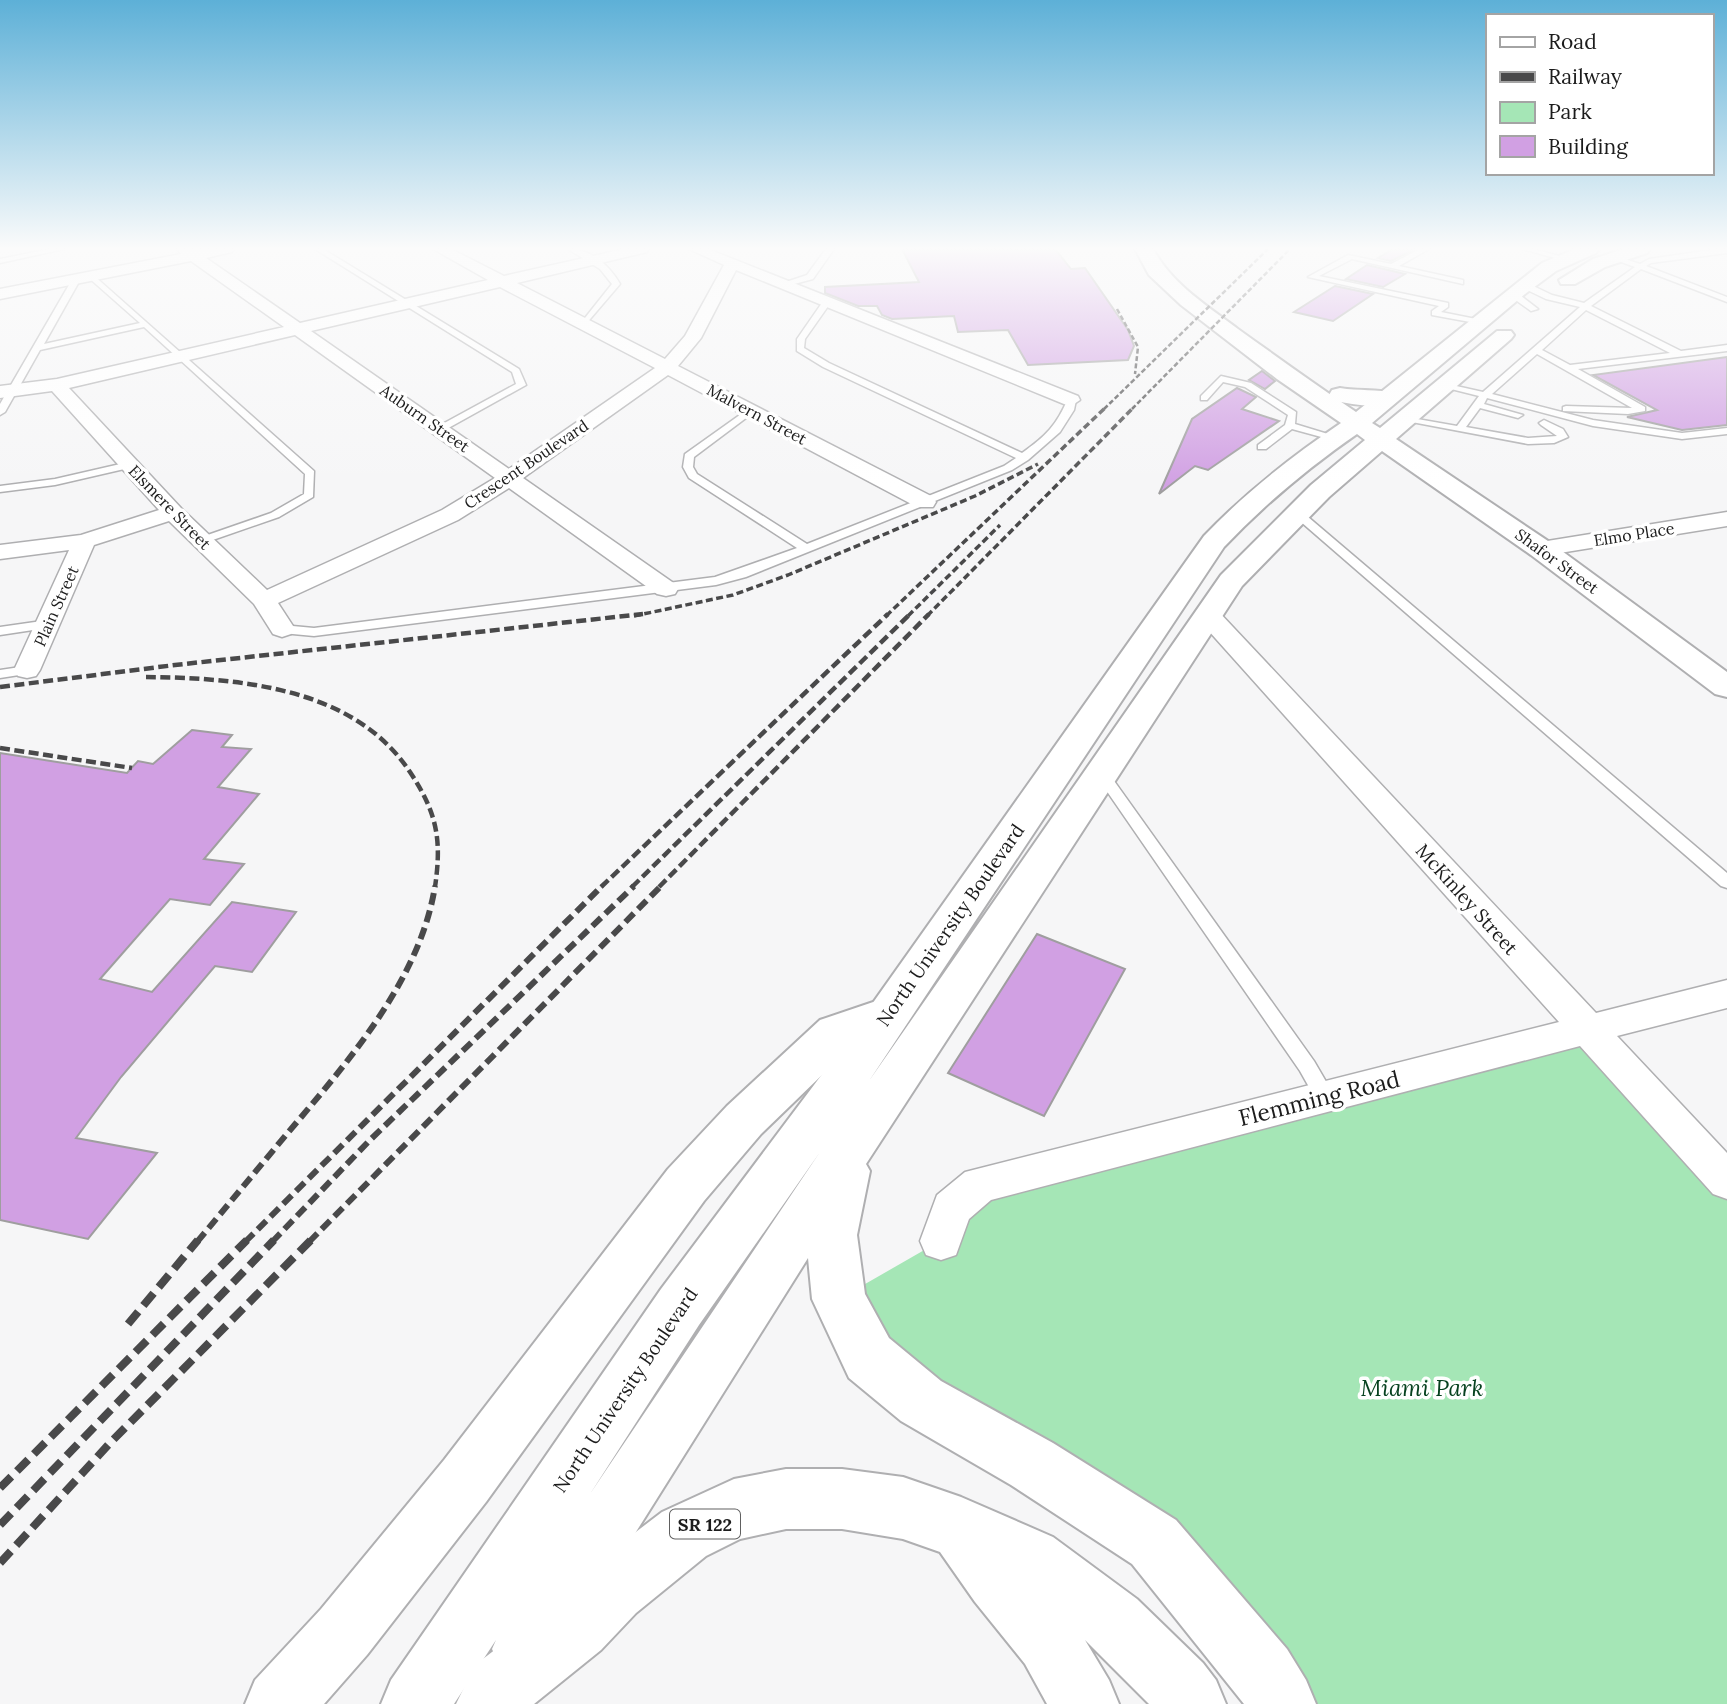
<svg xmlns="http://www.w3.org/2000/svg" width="1727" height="1704" font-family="Lora,serif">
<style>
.green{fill:#a5e6b6}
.building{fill:#d1a0e3;stroke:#9f9e9f;stroke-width:2}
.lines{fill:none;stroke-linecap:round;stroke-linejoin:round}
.lane-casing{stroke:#afafb1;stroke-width:3}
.street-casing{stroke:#afafb1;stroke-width:3}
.secondary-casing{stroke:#afafb1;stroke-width:4}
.primary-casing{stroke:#afafb1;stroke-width:4}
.lane{fill:#fff;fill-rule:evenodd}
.street{fill:#fff;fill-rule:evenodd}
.secondary{fill:#fff;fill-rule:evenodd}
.primary{fill:#fff;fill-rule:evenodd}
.rail-far4{stroke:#49494a;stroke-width:2.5;stroke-dasharray:5 2.5;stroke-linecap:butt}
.rail-far3{stroke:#49494a;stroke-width:3.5;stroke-dasharray:7 3.5;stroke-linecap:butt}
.rail-far2{stroke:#49494a;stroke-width:4.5;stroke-dasharray:10 4.5;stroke-linecap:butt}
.rail-far1{stroke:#49494a;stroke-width:6;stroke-dasharray:12 6;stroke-linecap:butt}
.rail{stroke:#49494a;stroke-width:8;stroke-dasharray:16 8;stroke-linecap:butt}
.labels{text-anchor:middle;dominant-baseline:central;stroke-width:7;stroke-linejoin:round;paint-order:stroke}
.far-street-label{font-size:16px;fill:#1c1c1c;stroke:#fff}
.shield{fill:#fff;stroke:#606060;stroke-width:2}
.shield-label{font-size:18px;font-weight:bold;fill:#1c1c1c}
.street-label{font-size:19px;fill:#1c1c1c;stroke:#fff}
.near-street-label{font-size:23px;fill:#1c1c1c;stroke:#fff}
.near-park-label{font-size:23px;font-style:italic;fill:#074220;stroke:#fff}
</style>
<rect width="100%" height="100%" fill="#f6f6f7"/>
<path class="green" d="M1586 1030 1727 1181V1704H1282L1032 1464 839 1299 940 1241 952 1208Z"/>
<path class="building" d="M902 249H1055L1071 269 1085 268 1128 330 1134 346 1128 360 1028 365 1008 330 958 332 954 316 892 319 882 315 877 306H858L825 293V287L919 282Z
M1393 249H1415L1391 261 1378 258Z
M1367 265 1405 274 1383 287 1346 279Z
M1335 286 1373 294 1333 321 1294 312Z
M1727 357V425L1682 430 1627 417 1657 410 1593 375Z
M1262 371 1275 381 1265 389 1249 380Z
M1237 388 1256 397 1242 409 1279 421 1208 470 1195 466 1159 494 1192 419Z
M192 730 232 735 222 747 251 749 218 787 259 794 204 859 244 864 210 905 170 899 100 979 152 992 232 902 296 912 252 972 215 966 121 1077 76 1138 157 1153 88 1239 0 1220V753L127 773 138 761 153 764Z
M1037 934 1125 969 1044 1116 948 1073Z"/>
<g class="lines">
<g class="lane-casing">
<path id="lane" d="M50 249H64L0 263V259Z
M315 249H323L519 369 526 385 443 431H437V427L516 384 512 372Z
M568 249C590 248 610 266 620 284L585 325 581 323 612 284 600 269Z
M826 249H834L813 279 783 287V283L807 275Z
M1420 249H1429L1399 266 1463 280V284L1352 259 1319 276 1448 303V307L1441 312 1481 320V324L1432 315V311L1439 306 1308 277 1348 255 1391 264Z
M1522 249H1534L1570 259 1566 261Z
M1718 249H1727V253L1651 263 1646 266 1727 297V302L1641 269 1591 306 1681 351 1727 345V351L1578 369 1645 407V411L1628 414 1563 411V407L1566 406 1632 408 1537 354 1492 394 1593 420 1682 433 1727 428V434L1682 439 1593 426 1487 398 1484 404 1523 415 1518 418 1480 408 1466 427 1528 438 1557 436 1541 425 1539 423 1544 420 1563 429 1568 437 1554 443 1528 444 1401 420 1406 417 1457 426 1479 396 1443 387V383L1483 392 1580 307 1546 299 1521 287V283H1527L1552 295 1584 303 1635 267 1613 259V255L1640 264 1649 259ZM1586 310 1670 353 1570 365 1542 350Z
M92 274 314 471 313 497 279 517 204 543H196V539L271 513 304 494 305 474 144 327 40 350 5 412 0 415V404L73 278 80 280 44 344 140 323 89 278Z
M1510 292H1516L1538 309 1531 311 1510 296Z
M824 300 831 302 805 339 804 348 829 363 1022 453C1046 436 1057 425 1068 398L1076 400 1074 410 1060 432 1028 460 1012 470 746 577 716 585 314 636 282 633 276 629 282 625 314 628 715 577 797 548 689 478 683 467 685 454 751 407 754 408V412L694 457 693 467 697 474 807 544 1004 466 1016 458 823 367 797 351V339Z
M1221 376 1251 383 1296 412 1295 424 1341 438 1336 441 1292 429 1266 449H1258V445L1285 425 1288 415 1245 387 1223 382 1207 400H1201V396Z
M129 462 134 465 133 467 55 485 0 492V486L55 479Z
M1293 511H1301L1727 873V888L1721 886 1293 515Z
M49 620 53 621V627L0 635V627Z
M27 666 34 670 32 673 0 678V670Z
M1102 769 1107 771 1314 1061 1335 1097 1332 1103 1325 1105 1318 1103 1300 1071 1095 774Z"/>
</g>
<g class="street-casing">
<path id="street" d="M177 249H234L232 252 206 258 300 323 488 280 433 249H451L504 276 624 249H649L647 252 517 283 665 359 685 336 724 265 689 249H708L1078 396 1080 400 1071 406 1064 404 736 270 701 338 678 366 933 497 936 502 933 507H917L668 375 523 478 675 584 678 589 675 594 666 596 657 594 509 488 458 520 278 603 295 629 291 634 282 637 273 634 254 604 169 521 94 545 40 670 36 676 27 678 18 676 14 670 69 550 0 559V545L81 535 159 510 52 391 0 398V386L57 379 284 327 191 261 0 299V289L181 254ZM500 287 655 368 509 469 311 331ZM295 335 495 478 442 510 267 590 181 508 69 388Z
M1727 512V526L1541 556 1533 554 1530 549 1533 544 1541 542Z
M1208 608 1217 610 1596 1013 1727 980V1008L1617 1036 1727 1153V1199L1713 1194 1580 1046 991 1200 969 1219 956 1255 941 1260 926 1255 920 1241 937 1195 965 1172 1559 1022 1199 620 1196 615 1199 610Z"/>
</g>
<g class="secondary-casing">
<path id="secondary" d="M1135 249H1153C1172 284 1206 305 1238 329 1277 357 1316 385 1356 412L1542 263 1575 249H1599L1596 253 1556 271 1525 294 1372 423 1380 428 1497 331H1511L1514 335 1511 339 1396 439 1551 543 1727 672V697L1715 694 1531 555 1382 451 1329 497 1242 586 866 1164 870 1171 857 1235 865 1294 889 1338 941 1381 1053 1443 1176 1520 1287 1649 1306 1680 1316 1704H1244L1132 1564 1011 1485 901 1421 849 1378 812 1299 808 1258 548 1672 525 1682 502 1672 492 1649 496 1640 454 1704H381L391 1680 661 1289 826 1069 1204 536C1246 492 1291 457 1341 423L1277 379 1181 305 1149 275ZM1357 434 1365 440 1311 485 1221 575 869 1081 1224 547C1265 504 1308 468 1357 434ZM820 1152 590 1494 699 1325Z
M1624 249H1650L1647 253 1605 267 1575 284H1561L1559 280 1593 259Z"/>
</g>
<g class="primary-casing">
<path id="primary" d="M1340 388C1358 391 1378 389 1395 393L1398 398 1395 403C1374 408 1353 405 1332 400L1329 395 1332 390Z
M888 997 904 1002 910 1014 904 1026 852 1046 761 1134 704 1201 486 1502 367 1655 324 1704H245L255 1680 321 1609 444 1460 668 1169 727 1106 820 1020Z
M786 1469H842L903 1477 961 1497 1053 1537 1137 1599 1203 1663 1216 1680 1226 1704H1149L1085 1640 1109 1680 1119 1704H1047L1025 1664 975 1602 940 1552 903 1539 842 1529H786L740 1539 706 1556 636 1613 601 1650 534 1704H456L475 1665 555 1604 590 1567 662 1512 734 1479Z"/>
</g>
<use href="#lane" class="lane"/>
<use href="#street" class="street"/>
<use href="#secondary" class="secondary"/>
<use href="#primary" class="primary"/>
<path class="rail-far4" d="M1117 309 1138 347 1135 374
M1104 409 1268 249
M1132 409 1290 249"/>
<path class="rail-far3" d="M634 616 733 595 788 575 975 496 1038 464
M886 616 1106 407
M908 616 1000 525
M927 616 1134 407"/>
<path class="rail-far2" d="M146 677C239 678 354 687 410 772 437 813 442 839 435 887
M0 687 175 665 643 614
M0 748 132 768
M601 887 888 614
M632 887 910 614
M659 887 929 614"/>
<path class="rail-far1" d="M197 1242C227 1206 256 1171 286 1135 346 1064 420 981 435 886
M245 1242 602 886
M272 1242 370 1140 634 886
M309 1242 661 886"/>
<path class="rail" d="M128 1324 198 1240
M0 1488 247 1240
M0 1525 274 1240
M0 1563 110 1443 311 1240"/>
</g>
<linearGradient id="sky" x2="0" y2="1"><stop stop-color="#5db0d7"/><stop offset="0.51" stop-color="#fbfbfb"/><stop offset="1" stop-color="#fbfbfb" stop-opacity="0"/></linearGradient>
<rect width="1727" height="487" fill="url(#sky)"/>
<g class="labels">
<g class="far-street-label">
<text transform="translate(757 414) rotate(28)">Malvern Street</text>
<text transform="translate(425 418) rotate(35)">Auburn Street</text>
<text transform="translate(526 464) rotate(-34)">Crescent Boulevard</text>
<text transform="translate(170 507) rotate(46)">Elsmere Street</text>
<text transform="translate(1634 534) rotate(-9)">Elmo Place</text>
<text transform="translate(1557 561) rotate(36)">Shafor Street</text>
<text transform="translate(56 606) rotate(-66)">Plain Street</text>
</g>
<rect class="shield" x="670" y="1509.5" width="70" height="29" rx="5"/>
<g class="shield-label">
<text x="705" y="1524">SR 122</text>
</g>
<g class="street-label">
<text transform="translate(1467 899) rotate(48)">McKinley Street</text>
<text transform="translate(950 925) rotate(-55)">North University Boulevard</text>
<text transform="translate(625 1390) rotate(-56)">North University Boulevard</text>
</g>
<g class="near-street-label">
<text transform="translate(1319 1098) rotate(-14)">Flemming Road</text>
</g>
<g class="near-park-label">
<text x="1422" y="1387">Miami Park</text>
</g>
</g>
<rect x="1486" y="14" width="228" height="161" fill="#ffffff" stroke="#a4a4a4" stroke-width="2"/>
<rect x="1500" y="37" width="35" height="10" fill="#ffffff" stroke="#a4a4a4" stroke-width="2"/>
<text x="1548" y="49" font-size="21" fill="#1c1c1c">Road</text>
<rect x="1500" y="72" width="35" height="10" fill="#49494a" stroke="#a4a4a4" stroke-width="2"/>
<text x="1548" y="84" font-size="21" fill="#1c1c1c">Railway</text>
<rect x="1500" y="102" width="35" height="21" fill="#a5e6b6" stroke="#a4a4a4" stroke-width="2"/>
<text x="1548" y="119" font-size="21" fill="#1c1c1c">Park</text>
<rect x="1500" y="136" width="35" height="21" fill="#d1a0e3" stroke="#a4a4a4" stroke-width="2"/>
<text x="1548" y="154" font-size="21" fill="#1c1c1c">Building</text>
</svg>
